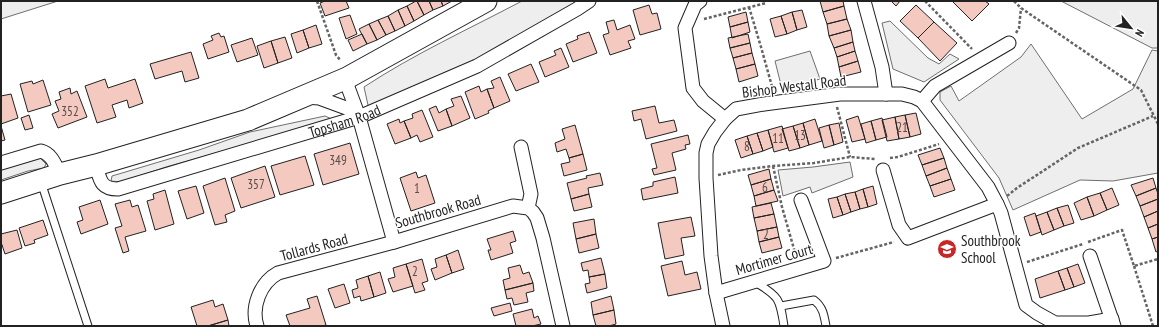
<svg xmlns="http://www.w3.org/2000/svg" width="1159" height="327" font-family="'PT Sans Narrow',sans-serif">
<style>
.green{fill:#eee;stroke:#6f6f6f}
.building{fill:#f3c9c0;stroke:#222}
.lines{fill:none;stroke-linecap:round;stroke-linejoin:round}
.service-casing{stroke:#222;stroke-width:9}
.minor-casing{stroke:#222;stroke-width:15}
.primary-casing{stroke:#222;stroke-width:23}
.path{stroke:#646464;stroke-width:2.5;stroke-dasharray:3 2;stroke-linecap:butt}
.service{stroke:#fff;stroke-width:7}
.minor{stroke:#fff;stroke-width:13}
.primary{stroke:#fff;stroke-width:21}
.labels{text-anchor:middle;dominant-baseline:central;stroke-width:3;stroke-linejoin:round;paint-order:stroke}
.number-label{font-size:13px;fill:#564c4a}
.street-label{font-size:15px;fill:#222;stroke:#fff}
.poi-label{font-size:15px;fill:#222;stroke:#fff;text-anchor:start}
</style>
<rect width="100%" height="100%" fill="#fff"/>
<path class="green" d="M1 1H58L1 19Z
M522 1H579L467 68 371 112 368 105 364 87C414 54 469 29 522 1Z
M1061 1H1158V48H1152Z
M890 21 928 58 939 64 950 54 959 59 924 82 893 69 882 23Z
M1031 44 1082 119 1133 89 1152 50 1158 51V173L1113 181 1080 180 1013 210 999 178 940 100V92L951 86 959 101 1021 57Z
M810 51 820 79 782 89 775 61Z
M325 116 334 120 166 167 121 182 111 181 112 176 199 150 250 132Z
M40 158 46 164 44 168 28 171 1 180V168Z
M850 162 853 177 812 193 810 187 783 196 778 170 813 167Z"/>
<path class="building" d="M325 1H346L349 8 325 16 320 3Z
M416 1H417L424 15 414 21 407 6Z
M417 1H429L433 10 424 15Z
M429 1H441L443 6 433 10Z
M441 1H452L443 6Z
M820 1H843L844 6 823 12Z
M891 1H900L896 6Z
M952 1H985L989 4 972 21Z
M649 5 652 14 657 13 661 29 640 35 633 10Z
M916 5 934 22 918 38 900 21Z
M407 6 414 21 405 26 398 10Z
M844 6 847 19 827 24 823 12Z
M398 10 405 26 395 31 388 16Z
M802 10 807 27 797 30 792 12Z
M746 12 748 22 730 27 728 17Z
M792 12 797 30 787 34 781 16Z
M350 15 357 34 346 39 339 18Z
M388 16 395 31 386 35 378 20Z
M781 16 787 34 775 37 770 19Z
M847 19 851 30 829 36 827 24Z
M378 20 386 35 377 40 369 24Z
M614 20 617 30 630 25 635 39 628 41 631 48 610 55 603 35 609 33 606 22Z
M748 22 750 32 732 38 730 27Z
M934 22 957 43 940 61 918 38Z
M369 24 377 40 367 44 359 29Z
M316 25 322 44 309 48 303 30Z
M303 30 309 48 297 53 291 34Z
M851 30 853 42 834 48 829 36Z
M589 32 597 53 573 62 566 44 578 39 577 36Z
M219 33 221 37 224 36 229 52 208 59 203 44 213 40 211 36Z
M362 34 367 44 353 51 348 40Z
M748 34 750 43 730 48 728 38Z
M285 37 292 58 278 63 271 41Z
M252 38 258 55 237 62 231 45Z
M271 41 278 63 264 68 257 46Z
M853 42 855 51 837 57 834 48Z
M750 43 752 53 733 58 730 48Z
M561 48 569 67 545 77 539 62 556 55 554 51Z
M855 51 858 61 839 67 837 57Z
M191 52 199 78 185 82 182 71 155 79 150 64Z
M752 53 755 64 736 69 733 58Z
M858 61 861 72 841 77 839 67Z
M531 64 539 82 516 91 508 74Z
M755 64 758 76 739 82 736 69Z
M500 77 510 101 494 108 487 89 494 88 491 81Z
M105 79 108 88 135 79 143 103 129 108 127 100 112 105 116 117 97 123 85 86Z
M43 80 51 105 28 112 20 84 32 81 33 84Z
M479 86 481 92 487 89 494 108 488 111 489 113 475 119 465 92Z
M70 88 71 94 77 91 87 117 58 128 52 114 59 111 55 101 61 99 59 92Z
M11 94 18 118 1 124V95V96Z
M461 96 470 118 452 126 446 109 454 106 451 99Z
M436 106 439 113 446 109 452 126 438 131 429 109Z
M655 106 659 123 674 120 677 131 646 139 641 119 634 121 632 111Z
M422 110 433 137 420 142 417 135 411 138 404 121 413 118 412 114Z
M916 113 921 134 910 137 905 115Z
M29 115 33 128 25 130 21 118Z
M905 115 910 137 899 139 895 117Z
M858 116 865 139 852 142 846 120Z
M895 117 899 139 887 141 882 120Z
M882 118 887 137 876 140 871 121Z
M399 119 400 123 404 121 411 138 395 144 387 124Z
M815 119 822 141 809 145 803 123Z
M871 121 876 140 866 143 861 124Z
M803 123 809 145 800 148 793 126Z
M839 123 843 142 834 145 829 125Z
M575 125 583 154 569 158 566 149 557 152 555 143 565 139 562 129Z
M829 125 834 145 824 148 819 128Z
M1 126 5 140 1 141Z
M782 126 788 148 774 152 768 130Z
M793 126 800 148 789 151 782 129Z
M768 130 773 147 763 151 757 133Z
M757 133 763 151 753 154 747 136Z
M688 135 690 144 685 145 686 149 672 153 676 170 654 175 652 169 657 168 651 144Z
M747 136 753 154 741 158 735 140Z
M350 143 359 174 323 185 314 154Z
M940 148 944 158 922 165 918 155Z
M583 154 587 170 564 176 561 164 570 162 569 158Z
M305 156 314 185 280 195 271 166Z
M944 158 947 168 926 176 922 165Z
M265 166 275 197 241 208 231 178Z
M947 168 951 179 930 186 926 176Z
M769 169 771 179 751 185 748 175Z
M416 172 418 178 426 175 435 203 411 211 400 178Z
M600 173 603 185 588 188 589 194 571 199 567 183 587 178 586 176Z
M675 177 678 193 643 200 641 189 653 186V182Z
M225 178 235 211 225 215 227 222 215 225 203 186Z
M1153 178 1156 188 1136 196 1131 185Z
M771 179 774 190 754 196 751 185Z
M951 179 955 190 934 197 930 186Z
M196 186 204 213 187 219 178 191Z
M873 186 877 204 868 207 863 189Z
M1112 188 1119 205 1107 210 1100 193Z
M1156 188 1158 194V199L1140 206 1136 196Z
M863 189 868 207 860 209 855 192Z
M165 190 174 224 155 230 147 201 154 199 153 194Z
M774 190 778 201 756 206 754 196Z
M855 192 860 209 851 212 845 194Z
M1100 193 1107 210 1094 216 1087 197Z
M589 194 592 207 574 211 571 199Z
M845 194 851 212 843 215 837 197Z
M837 197 843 215 833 218 828 199Z
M1087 197 1094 216 1081 220 1074 203Z
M1158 199V211L1144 217 1140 206Z
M100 200 108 224 81 234 77 222 83 220 79 207Z
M130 200 132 207 138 205 146 231 125 237 129 251 123 253 115 228 122 226 115 204Z
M771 203 774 214 754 218 752 207Z
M1068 205 1074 223 1064 226 1057 208Z
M1057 208 1064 226 1054 230 1047 212Z
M1158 211V224L1148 228 1144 217Z
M1047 212 1054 230 1042 235 1036 216Z
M1035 213 1041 232 1030 236 1024 217Z
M774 214 777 227 757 231 754 218Z
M691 217 695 236 681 238 684 255 665 259 658 223Z
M594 219 596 234 576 239 573 223Z
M43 220 48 235 34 240 35 243 25 246 19 228Z
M1158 224V237L1152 239 1148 228Z
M777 227 779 237 759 242 757 231Z
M17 230 22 248 5 254 1 242V234Z
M513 231 516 241 510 243 513 253 491 260 488 250H491L487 239Z
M596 234 599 248 579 253 576 239Z
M779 237 782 248 762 253 759 242Z
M1158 237V251L1156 252 1152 239Z
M458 250 464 269 452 273 446 255Z
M446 255 452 273 435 280 431 269 437 267 435 259Z
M601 258 605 274 589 277 588 270 583 271 581 263Z
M422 259 428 281 422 283 425 290 415 293 406 264Z
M682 261 685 275 697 272 701 289 668 296 661 266Z
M406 264 413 286 393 292 388 279 395 277 393 268Z
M1078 264 1085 283 1074 287 1067 268Z
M520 265 523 274 529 272 533 283 505 290 503 280 510 278 508 268Z
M1067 268 1074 287 1065 290 1058 271Z
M1058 271 1065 290 1040 298 1035 279Z
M380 272 386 293 374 297 368 276Z
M605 274 607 288 587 293 585 284 590 283 589 277Z
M368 276 374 297 361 301 360 296 354 298 352 290 358 288 356 280Z
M533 283 534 291 526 293 528 302 514 305 512 298 507 299 505 290Z
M344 284 350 303 335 308 328 289Z
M317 296 326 325 322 326H290L286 315 310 308 307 299Z
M611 296 614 310 593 315 591 302Z
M213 300 215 307 223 304 228 320 208 326H197L191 307Z
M510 303 512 311 494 316 491 308Z
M532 309 534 318 538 316 541 324 532 326H516L513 314Z
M614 310 616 324 609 326H596L593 315Z
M228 320 229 326H208Z"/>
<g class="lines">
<g class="service-casing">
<path id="service" d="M41 182 88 326
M755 282C779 296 780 299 784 326
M781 306 814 300C823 307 824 315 826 326"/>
</g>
<g class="minor-casing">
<g id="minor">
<path d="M700 1 695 5 685 28 693 88 703 101 725 119"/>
<path d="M864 1 882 67 886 94"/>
<path d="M345 79 359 117 394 242"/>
<path d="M305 97 319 98 357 112"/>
<path d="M922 101 935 86 1009 43"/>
<path d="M521 147 531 194 528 208"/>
<path d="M1 163 41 151C52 154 55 165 60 174"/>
<path id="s1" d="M96 165C100 179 100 189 118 189L359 117 477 66 577 9 589 1"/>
<path d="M883 170 899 225 908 238 997 204"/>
<path d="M1090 256 1114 326"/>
<path d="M716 293 824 261 801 200"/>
<path d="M257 326C251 307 260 283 278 273L394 242 513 206 528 208 533 212 537 218 543 238 563 326"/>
<path d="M723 326 716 293 711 256 706 178V153L708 144 715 132 725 119 736 109 764 104 840 94H902L914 97 922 101 988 187 997 204 1001 213 1026 305 1037 313 1055 323H1089L1112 319"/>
</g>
</g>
<g class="primary-casing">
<path id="primary" d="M1 193 60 174 96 165 248 120 347 78 486 1"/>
</g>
<path class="path" d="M317 1 336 55 341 61
M925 1 972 49
M1014 1 1021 8 1141 90 1158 124
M749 7 761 47 773 90
M704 19 766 3V1
M1016 33 1019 28 1021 8
M837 107 850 157
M890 158 898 157 939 144
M773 166 782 207 796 256
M718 175 741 170 773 166 814 163 850 157 875 159
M1007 196 1017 188 1078 148 1153 116
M1088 242 1122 230 1134 266 1158 259
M836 258 894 242
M1027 262 1083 244
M1134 266 1153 326"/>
<use href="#service" class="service"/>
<use href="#minor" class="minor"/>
<use href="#primary" class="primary"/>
</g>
<defs>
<g id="school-disc" transform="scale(1)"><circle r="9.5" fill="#c62828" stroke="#fff"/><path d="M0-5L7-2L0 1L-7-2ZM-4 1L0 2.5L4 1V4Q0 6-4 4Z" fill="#fff"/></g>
</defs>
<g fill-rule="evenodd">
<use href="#school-disc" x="947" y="249"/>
</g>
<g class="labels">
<g class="number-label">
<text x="70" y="111">352</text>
<text x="902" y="127">21</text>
<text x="800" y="135">13</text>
<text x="778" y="138">11</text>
<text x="747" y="146">8</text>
<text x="338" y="160">349</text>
<text x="256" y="184">357</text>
<text x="765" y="187">6</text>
<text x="417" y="188">1</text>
<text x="766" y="234">2</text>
<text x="415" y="271">2</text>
</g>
<g class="street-label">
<text transform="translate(794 86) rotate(-7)">Bishop Westall Road</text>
<text stroke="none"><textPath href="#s1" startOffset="273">Topsham Road</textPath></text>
<text transform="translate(438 211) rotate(-16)">Southbrook Road</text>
<text transform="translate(314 247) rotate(-15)">Tollards Road</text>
<text transform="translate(774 259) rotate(-16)">Mortimer Court</text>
</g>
<g class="poi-label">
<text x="961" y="240">Southbrook<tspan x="961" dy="17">School</tspan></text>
</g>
</g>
<rect width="1159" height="327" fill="none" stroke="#222222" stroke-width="4"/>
<g transform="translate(1131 28) rotate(120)" stroke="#ffffff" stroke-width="3" paint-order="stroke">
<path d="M0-3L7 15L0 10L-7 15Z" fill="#222222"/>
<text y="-6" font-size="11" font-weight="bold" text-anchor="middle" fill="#222222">N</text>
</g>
</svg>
